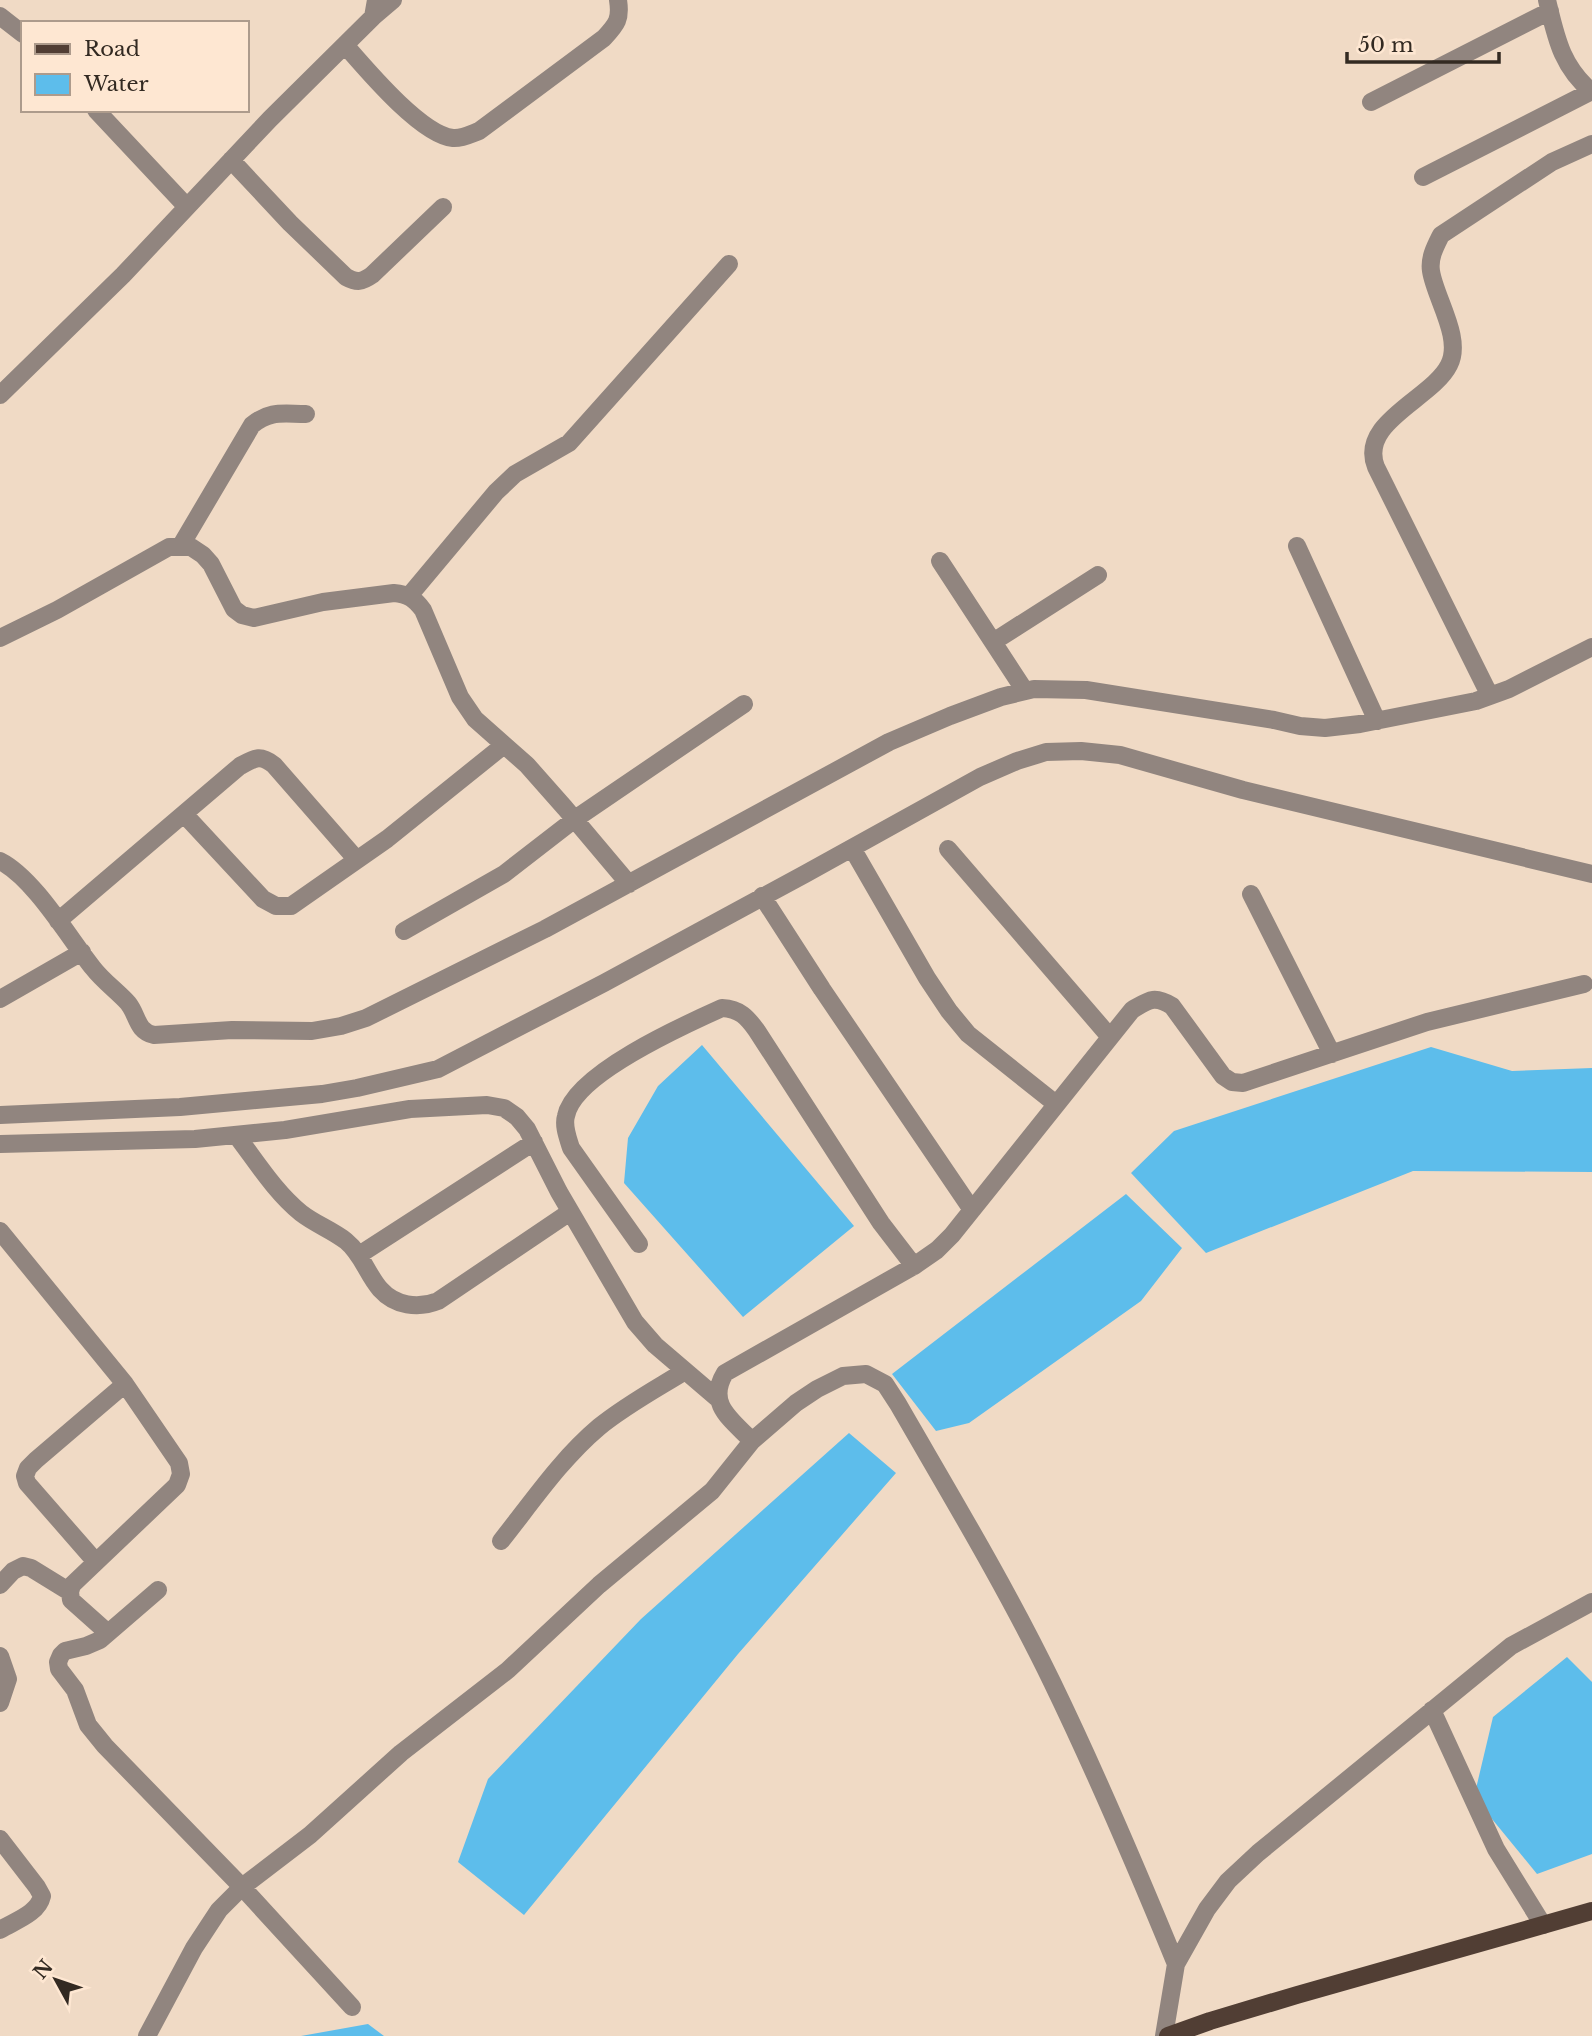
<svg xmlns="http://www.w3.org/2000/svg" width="1592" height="2036" font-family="'Libre Baskerville',serif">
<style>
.water{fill:#5dbdeb}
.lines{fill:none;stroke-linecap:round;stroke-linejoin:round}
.minor{stroke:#91857f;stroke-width:18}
.major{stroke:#513e34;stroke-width:18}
</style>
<rect width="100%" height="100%" fill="#f0dac5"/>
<path class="water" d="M702 1045 854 1226 743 1317 624 1183 628 1138 658 1086Z
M1431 1047 1512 1071 1592 1068V1172L1413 1171 1206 1253 1131 1173 1174 1131Z
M1126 1194 1182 1248 1141 1301 969 1423 936 1431 892 1374Z
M849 1433 896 1473 738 1654 524 1915 458 1862 488 1779 641 1619Z
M1567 1657 1592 1682V1854L1537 1874 1474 1797 1493 1717Z
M368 2024 384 2036H301Z"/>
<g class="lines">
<path class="minor" d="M1547 0C1556 37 1561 66 1592 92
M0 16 23 34
M373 17 393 0
M345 45C366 69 421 135 453 138 461 139 471 134 479 131L604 38C617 24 621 19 618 0
M1371 102 1550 11
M96 110 187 207
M231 160 290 223 346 277C357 283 362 282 372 275L443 207
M1423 177 1592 91
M0 395 123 275 270 119 373 17 376 0
M1297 546 1377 721
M180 547 252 425C270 410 283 414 306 414
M940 561 1025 691
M409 596 496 492 515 474 569 443 729 264
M0 638 57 610 169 547H191L203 555 211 564 234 609 242 615 254 618 323 602 394 593C408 594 415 599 423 610L460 697 475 719 527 765 565 808 629 884
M993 642 1098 575
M1490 696 1376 467C1358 422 1432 399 1449 365 1463 338 1435 298 1431 271 1429 258 1435 247 1441 235L1552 162 1592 144
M184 814 263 899 276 906H291L387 839 504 745
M852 848 927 978 949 1011 968 1034 1056 1104
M948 849 1110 1037
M0 861C34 878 69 938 93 968 103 981 117 991 128 1003 138 1015 136 1031 154 1035L232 1030 312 1031 341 1026 366 1018 545 929 889 742 950 716 1001 697 1034 689 1086 690 1274 720 1300 726 1325 728 1360 724 1476 701 1509 689 1592 647
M1251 894 1332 1054
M762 896 822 989 972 1210
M58 921 240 766C255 758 260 754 274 765L357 860
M404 931 504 874 575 819 744 704
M0 999 82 952
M0 1115 180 1107 322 1094 357 1088 438 1069 604 983 805 874 980 777 1017 761 1046 752 1081 751 1120 755 1243 790 1592 874
M236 1135C256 1161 275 1192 301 1213 315 1224 332 1230 346 1241 362 1254 367 1274 380 1289 395 1306 418 1309 438 1301L570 1212
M0 1144 195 1139 285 1130 410 1109 487 1105 504 1108 517 1117 527 1129 559 1192 635 1322 655 1345 717 1398
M0 1231 125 1384 179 1463 181 1474 177 1485 72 1585 70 1592 71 1600 108 1633
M639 1244 571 1148C568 1138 563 1126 566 1116 574 1074 684 1025 722 1008 740 1009 747 1017 757 1031L881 1223 914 1266
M359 1255 534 1142
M752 1441C732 1420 706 1404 725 1373L914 1266 937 1250 952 1235 1132 1010C1149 1000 1154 995 1172 1006L1223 1076 1232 1082 1243 1083 1427 1022 1584 984
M501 1541C532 1502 561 1459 599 1427 626 1405 656 1389 685 1371
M96 1562 27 1483 25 1476 28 1468 36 1460 125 1384
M0 1585 13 1571 23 1566 31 1568 70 1592
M158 1590 100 1640 86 1646 65 1651 61 1655 58 1662 59 1669 75 1690 88 1725 105 1746 242 1887 352 2007
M0 1656 8 1679 0 1703
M1432 1710 1496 1849 1543 1925
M0 1839 37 1887 42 1896C38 1914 14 1921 0 1930
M147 2036 194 1948 219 1910 242 1887 310 1835 401 1753 508 1670 599 1585 712 1491 752 1441 796 1403 817 1389 843 1376 866 1374 885 1384 898 1404C951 1496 1006 1587 1052 1682 1097 1775 1137 1869 1176 1964
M1164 2036 1176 1964 1207 1909 1228 1881 1258 1853 1511 1646 1592 1602"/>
<path class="major" d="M1168 2036 1210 2021 1297 1995 1592 1911"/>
</g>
<rect x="21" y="21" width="228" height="91" fill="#fee7d2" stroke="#ad9b8c" stroke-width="2"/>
<rect x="35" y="44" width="35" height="10" fill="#513e34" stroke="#ad9b8c" stroke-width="2"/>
<text x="84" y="56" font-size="21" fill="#332a22">Road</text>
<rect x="35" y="74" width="35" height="21" fill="#5dbdeb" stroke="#ad9b8c" stroke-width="2"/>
<text x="84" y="91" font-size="21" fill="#332a22">Water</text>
<g transform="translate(56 1980) rotate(310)" stroke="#fee7d2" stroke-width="5" paint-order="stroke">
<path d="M0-5L12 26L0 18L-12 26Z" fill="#332a22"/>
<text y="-10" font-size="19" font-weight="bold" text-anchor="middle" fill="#332a22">N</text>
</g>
<path d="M1347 52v10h152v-10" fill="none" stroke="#332a22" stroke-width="3.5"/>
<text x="1358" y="52" font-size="21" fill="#332a22" stroke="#fee7d2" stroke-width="5" paint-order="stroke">50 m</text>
</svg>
